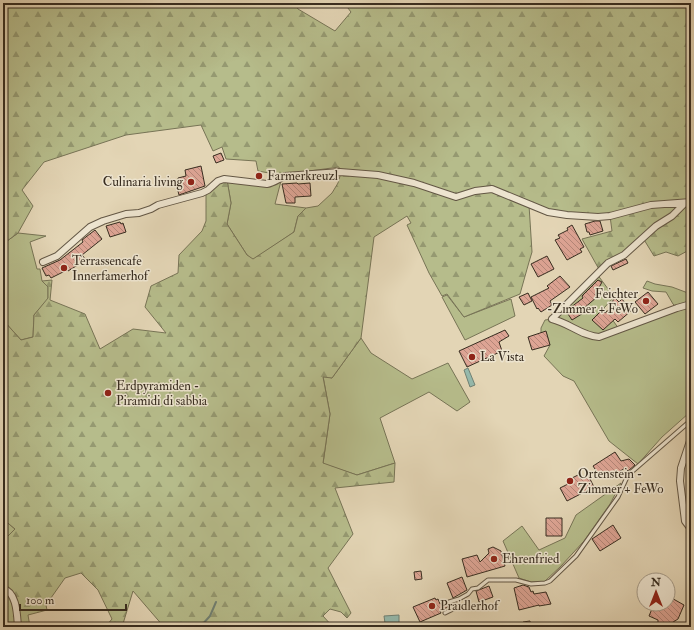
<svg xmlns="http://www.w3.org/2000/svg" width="694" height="630" font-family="'IM FELL Double Pica',serif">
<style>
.green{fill:#b6bc8b;stroke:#777456}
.forest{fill:url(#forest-firs);stroke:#777456}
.water{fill:#95b9ac;stroke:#708174}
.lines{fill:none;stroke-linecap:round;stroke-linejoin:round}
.stream{stroke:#708174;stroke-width:2}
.building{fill:url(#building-back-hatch);stroke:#382d20}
.lane-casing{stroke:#635745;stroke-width:5}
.street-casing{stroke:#635745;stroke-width:8}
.lane{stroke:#ede4cf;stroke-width:3}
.street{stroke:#ede4cf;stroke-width:6}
.poi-dot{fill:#8f2418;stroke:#ede4cf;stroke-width:1.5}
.labels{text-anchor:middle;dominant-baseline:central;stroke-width:3;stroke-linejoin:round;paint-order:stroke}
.poi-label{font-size:13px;fill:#382d20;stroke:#ede4cf;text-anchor:start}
</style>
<defs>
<pattern id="forest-firs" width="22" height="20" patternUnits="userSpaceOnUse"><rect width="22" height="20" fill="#b6bc8b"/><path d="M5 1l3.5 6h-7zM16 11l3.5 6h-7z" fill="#959971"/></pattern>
<pattern id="building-back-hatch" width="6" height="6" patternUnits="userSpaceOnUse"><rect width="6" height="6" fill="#dda494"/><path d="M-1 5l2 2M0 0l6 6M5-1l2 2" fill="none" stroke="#b48678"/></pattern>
</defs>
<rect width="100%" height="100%" fill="#e3d5b5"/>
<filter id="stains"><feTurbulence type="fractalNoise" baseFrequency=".005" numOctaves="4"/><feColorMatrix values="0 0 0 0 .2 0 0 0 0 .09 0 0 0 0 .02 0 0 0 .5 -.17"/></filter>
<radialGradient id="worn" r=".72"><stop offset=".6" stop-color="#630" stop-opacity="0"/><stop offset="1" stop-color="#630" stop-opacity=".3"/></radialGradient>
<path class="green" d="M227 180 243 182 281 181 275 204 306 208 298 216 294 232 253 260 247 255 227 224 231 203Z
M18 233 46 236 30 242 37 269H40L42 281 48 287V299L34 315 33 337 21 340 3 320V244Z
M597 274 614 297 604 308 619 329 677 308 673 304 666 292 652 291 643 288 647 281 655 284 672 287 688 293 691 304V409L689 413 662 437 638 464 609 441 574 381 563 376 544 356 550 345 546 332 541 333V328L545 320 552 319Z
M447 295 464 317 511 299 515 316 465 340 442 297Z
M361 338 371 353 412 379 448 363 470 402 457 411 429 392 380 418 395 463 357 475 323 464 330 414 323 376 332 378Z
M621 483 610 504 584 541 561 566 544 582H531L519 578 503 541 522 526 539 550 565 538 576 515Z
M3 519 15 529 3 541Z"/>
<path class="forest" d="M3 3H294L298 9 335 31 351 12 344 3H691V249L678 256 666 252 654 256 643 238 600 271 582 239 612 231 610 216 567 215 529 205 532 252 529 262 520 294 464 317 447 294 442 296 429 273 407 225 411 223 407 216 374 237 361 338 332 378 323 377 330 414 323 463 357 475 395 463 394 482 335 488 353 534 328 568 351 613 347 618 341 612 330 609 323 616 333 627H164L133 591 122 627H107L106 626 112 619 98 590 81 573 65 578 46 605 47 610 28 615 30 627H3V541L15 529 3 519V320L21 340 33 337 34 315 48 298V287L42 281 52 280 50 300 85 314 100 349 133 329 166 333 145 307 151 286 178 273 179 255 202 231 206 221V192L219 181 227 180 231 203 227 224 247 255 253 259 294 232 298 216 306 208 318 206 332 193 338 183 340 176 339 167 280 175 258 171 256 161 226 159 222 147 213 151 201 125 126 135 44 162 22 190 33 206 18 233 3 244Z"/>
<path class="water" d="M468 368 475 385 470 387 464 370Z
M399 615V623H385L384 616Z"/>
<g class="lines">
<path class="stream" d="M200 627 210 616 216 602"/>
</g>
<path class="building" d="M221 153 224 160 216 163 213 156Z
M201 166 205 186 179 195 177 187H180L178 178 186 176 185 170Z
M297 183 298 184 310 183 311 196 295 197V203H286L282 184Z
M595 221H600L603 231 590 235 589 232H587L585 224Z
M120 222 121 224 123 223 126 232 110 237 106 226Z
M572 225 584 247 580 249 582 252 567 260 555 240 560 238 558 235 568 230 567 228Z
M95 230 102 239 82 255 86 260 68 271 67 270 51 278 49 275 46 276 42 268 60 260 83 242 82 240Z
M547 256 554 269 538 277 531 264Z
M626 259 628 263 613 270 611 266Z
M560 276 570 287 550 301 552 305 541 312 538 308 537 309 531 297 549 288 547 286Z
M598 280 602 282 595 295 597 297 583 309 585 312 572 320 566 311 583 298 582 296Z
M648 292 658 304 645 314 635 302Z
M528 293 532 301 524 305 519 297Z
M615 298 619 302 622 299 631 311 618 322 615 319 603 330 592 320 602 310 605 313 614 306 611 303Z
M505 330 509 336 499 342 502 351 467 367 459 351Z
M546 331 550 345 532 350 528 337Z
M615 452 621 461 629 459 635 465 628 471 625 468 611 477 609 473 601 478 593 466Z
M578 475 581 479 588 475 594 487 567 501 560 488 568 484 566 481Z
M546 518H562V536H546Z
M613 525 621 538 600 551 592 539Z
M493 547 501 551 505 566 467 577 462 559 477 555 480 562 489 553 488 549Z
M421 571 422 579 415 580 414 572Z
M462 577 467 590 453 598 447 583Z
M523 585 529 587 531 592 533 591 534 594 546 592 551 604 539 606V605L519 610 514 588Z
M489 586 493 597 479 602 476 591Z
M668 596 684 605 678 619 670 624 667 623 665 626 658 624V620L649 616 654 604H668Z
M435 598 436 600 438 599 440 604 446 601 448 607 440 611 441 613 420 622 413 607Z
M530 621 531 627H525L523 622Z"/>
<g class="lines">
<g class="lane-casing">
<path id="lane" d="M445 613 453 609 449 602 459 599 468 594 472 589 478 588 488 580H516L531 584 545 583 550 581 576 556 618 497 628 475 689 422 691 421"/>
</g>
<g class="street-casing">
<path id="street" d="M43 262 57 256 90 227 103 221 126 214 139 213 151 209 158 205 202 193 208 190 218 181 224 179 267 184C274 183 278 179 285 176L340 172 378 175 414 183 456 197 475 191 492 189 548 212 567 215 598 217 610 216 651 205 691 202
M552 319 608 263 624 255 656 226 672 216 685 203
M552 319C569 323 582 336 599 337L677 308 691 304
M691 438 681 468 680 481 685 521 691 529
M3 589C17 592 17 615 18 627"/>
</g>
<use href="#lane" class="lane"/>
<use href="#street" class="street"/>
</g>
<g class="poi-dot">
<circle cx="259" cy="176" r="4"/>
<circle cx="191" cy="182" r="4"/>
<circle cx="64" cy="268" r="4"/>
<circle cx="646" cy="301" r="4"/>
<circle cx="472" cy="357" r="4"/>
<circle cx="108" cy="393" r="4"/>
<circle cx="570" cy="481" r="4"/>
<circle cx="494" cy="559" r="4"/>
<circle cx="432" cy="606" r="4"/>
</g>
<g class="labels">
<g class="poi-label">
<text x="267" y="176">Farmerkreuzl</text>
<text x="183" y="182" text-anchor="end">Culinaria living</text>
<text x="72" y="261">Terrassencafe<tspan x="72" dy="15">Innerfamerhof</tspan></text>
<text x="638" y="294" text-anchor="end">Feichter<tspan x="638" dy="15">-Zimmer + FeWo</tspan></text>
<text x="480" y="357">La Vista</text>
<text x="116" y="386">Erdpyramiden -<tspan x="116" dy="15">Piramidi di sabbia</tspan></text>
<text x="578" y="474">Ortenstein -<tspan x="578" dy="15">Zimmer + FeWo</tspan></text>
<text x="502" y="559">Ehrenfried</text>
<text x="440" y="606">Praidlerhof</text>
</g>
</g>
<rect width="694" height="630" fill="none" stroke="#e3d5b5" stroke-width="16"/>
<rect x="4" y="4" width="686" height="622" fill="none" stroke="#382d20" stroke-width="2"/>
<rect x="8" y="8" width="678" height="614" fill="none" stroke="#382d20"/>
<g transform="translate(656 592)"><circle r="19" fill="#ede4cf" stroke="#a59b89"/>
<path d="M0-3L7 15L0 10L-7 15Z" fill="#8f2418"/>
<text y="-6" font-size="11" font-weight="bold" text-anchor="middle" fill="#382d20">N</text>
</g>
<path d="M20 604v6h106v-6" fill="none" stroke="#382d20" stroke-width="2"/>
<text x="26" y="604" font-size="12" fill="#382d20" stroke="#ede4cf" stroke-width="3" paint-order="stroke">100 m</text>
<rect width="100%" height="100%" filter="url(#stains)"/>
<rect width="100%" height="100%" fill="url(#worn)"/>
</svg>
